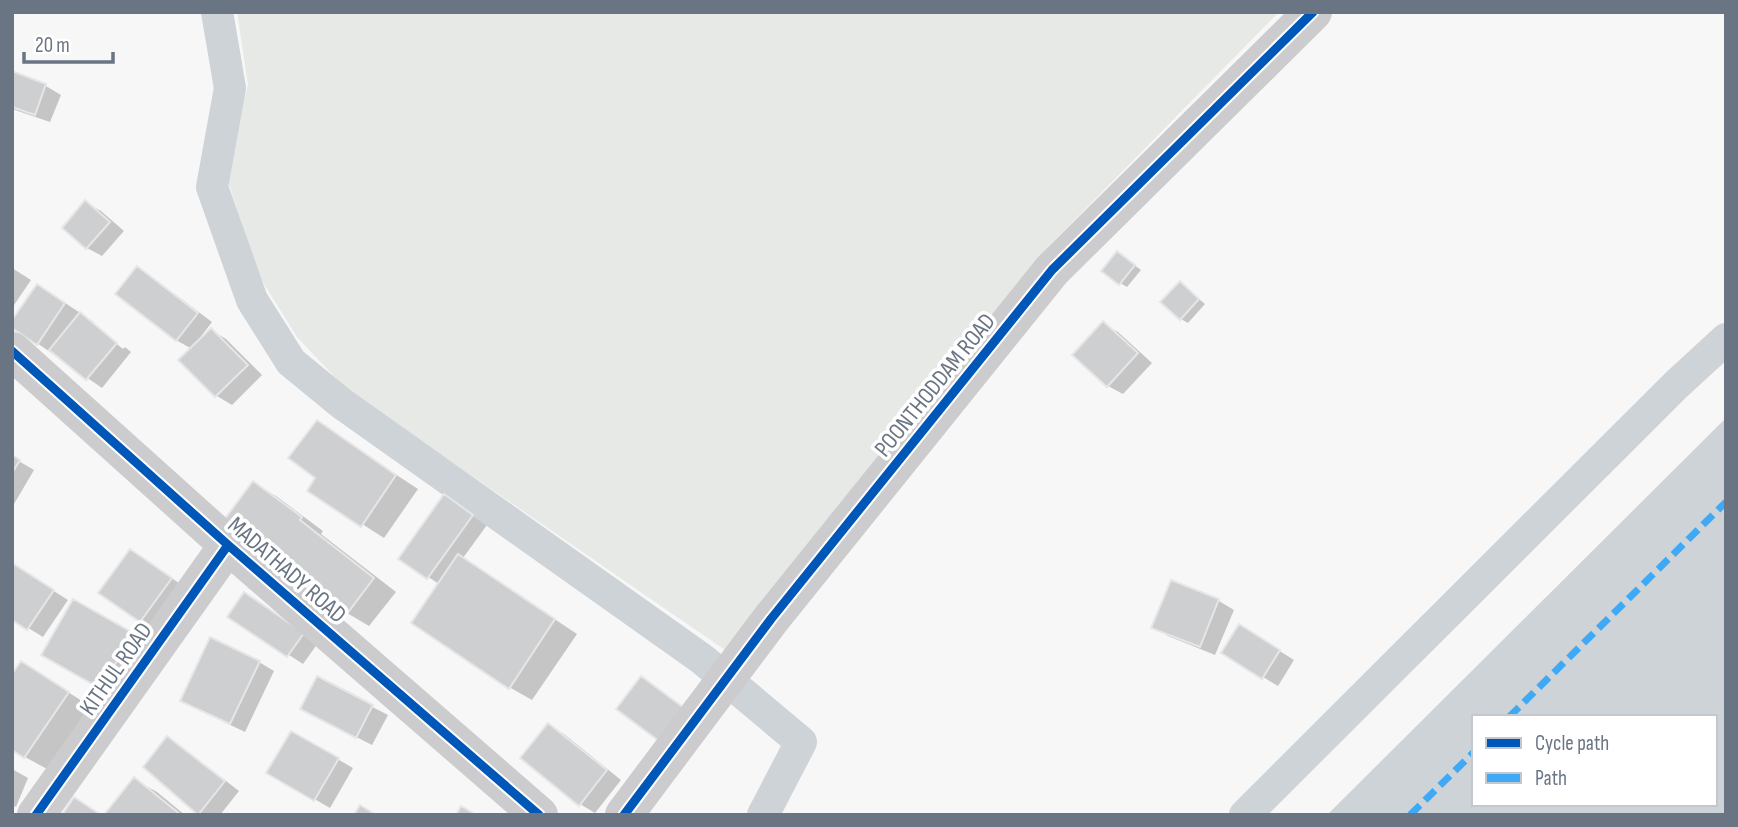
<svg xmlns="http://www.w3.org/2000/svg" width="1738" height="827" font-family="'Sofia Sans Condensed',sans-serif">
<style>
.green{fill:#e6e9e5}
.water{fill:#cdd3d7;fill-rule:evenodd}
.shadow{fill:#0003}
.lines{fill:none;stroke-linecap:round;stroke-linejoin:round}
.canal{stroke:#cdd3d7;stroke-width:32}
.building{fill:#cecfd1;stroke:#e6e6e6;stroke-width:2}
.minor{stroke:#ccccce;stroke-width:38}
.quiet{stroke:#3fa9f5;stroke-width:7;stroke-dasharray:14 7;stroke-linecap:butt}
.cycleway-casing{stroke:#fff;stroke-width:13}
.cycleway{stroke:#0057b8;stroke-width:9}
.labels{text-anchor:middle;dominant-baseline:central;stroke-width:7;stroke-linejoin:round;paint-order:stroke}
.street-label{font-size:24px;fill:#6a7584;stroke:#fff}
</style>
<rect width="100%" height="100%" fill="#f7f7f7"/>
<path class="green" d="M237 12H1279L1047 248 725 650 347 390 297 337 259 276 225 172 248 85Z"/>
<path class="water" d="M1726 418V815H1327ZM1474 717H1715V804H1474Z"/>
<path class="shadow" d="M12 73 46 86 61 95 50 122 12 109Z
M86 203 101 211 124 231 102 256 87 248Z
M1125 258 1141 270 1127 287 1120 283Z
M12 268 31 280 12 308Z
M137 268 152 277 212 322 199 339 201 341 211 330 226 339 262 375 232 405 217 396 181 360 192 349 176 340Z
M1181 284 1205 304 1188 323 1181 319Z
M53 295 94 322 92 324 123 349 125 347 131 352 102 388 37 343Z
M1103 324 1118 332 1152 363 1123 394 1108 386Z
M317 423 418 489 384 538 309 490 317 477Z
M12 457 34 470 14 504 12 503Z
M254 484 276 496 323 531 321 534 396 592 369 626 347 613Z
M459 506 487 525 463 558 577 634 532 700 509 687 439 584 401 559Z
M146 560 186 588 156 630 101 593Z
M24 572 68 600 43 637 12 618Z
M1172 582 1219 601 1234 610 1215 655 1168 636 1153 627Z
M244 594 318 643 303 664 229 616Z
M73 602 154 647 124 700 65 667Z
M1254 635 1294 660 1278 686 1263 677Z
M259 662 274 671 245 732 197 709Z
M22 663 90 706 47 769 25 757Z
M318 679 388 715 372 745 317 717Z
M549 725 564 734 621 780 595 813 580 804Z
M292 733 353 768 330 808 269 773Z
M167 738 182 747 239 791 220 815 199 813Z
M12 769 28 778 16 807 12 805Z
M135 780 157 792 185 815H107Z"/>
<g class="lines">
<path class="canal" d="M217 12 230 88 212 187 252 300 291 362 341 403 702 659 801 742 763 815
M1245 815 1676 385 1726 339"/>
</g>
<path class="building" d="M12 71 46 84 35 115 12 107Z
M85 200 110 222 86 249 62 228Z
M1117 251 1135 265 1119 285 1101 271Z
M137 266 198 313 176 341 115 294Z
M1180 281 1199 299 1180 320 1160 302Z
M37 284 65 303 37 345 12 328V320Z
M80 312 117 343 86 380 49 350Z
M1103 321 1138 353 1107 387 1072 355Z
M211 328 248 365 215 397 178 360Z
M317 420 396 475 361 527 307 491 315 478 288 458Z
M12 455 20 460 12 473Z
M253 481 302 517 300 520 374 578 346 615 271 557 273 555 224 520Z
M444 494 473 515 427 579 398 559Z
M130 549 172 578 140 622 98 593Z
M458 554 555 619 509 689 411 623Z
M12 563 54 590 27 630 12 620Z
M1171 580 1219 599 1200 647 1151 628Z
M244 592 304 633 287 657 227 617Z
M73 599 133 633 101 689 41 655Z
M1239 624 1280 650 1262 679 1221 653Z
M210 637 260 661 230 724 180 701Z
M21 661 69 692 24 758 12 750V674Z
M317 676 373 705 356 738 300 709Z
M641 676 684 708 659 741 616 709Z
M548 723 607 770 579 806 520 758Z
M291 731 339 758 314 801 266 773Z
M167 736 225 781 198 815 143 767Z
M134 777 181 815H104Z
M74 797 101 815H62Z
M360 805 376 815H354Z
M461 806 476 815H456Z"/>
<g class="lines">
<path class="minor" d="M12 351 228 545 539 815
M36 815 228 545
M624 815 771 619 1052 270 1313 12"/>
<path class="quiet" d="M1509 717 1726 502
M1410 815 1474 752"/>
<g class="cycleway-casing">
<path id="cycleway" d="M12 351 228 545 539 815
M36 815 228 545
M624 815 771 619 1052 270 1313 12"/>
</g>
<use href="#cycleway" class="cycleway"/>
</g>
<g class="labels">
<g class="street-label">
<text transform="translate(935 385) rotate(-51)">POONTHODDAM ROAD</text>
<text transform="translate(287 570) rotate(41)">MADATHADY ROAD</text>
<text transform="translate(116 669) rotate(-55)">KITHUL ROAD</text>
</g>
</g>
<rect width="1738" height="827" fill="none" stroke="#6a7584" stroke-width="28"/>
<rect x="1472" y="715" width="245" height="91" fill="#ffffff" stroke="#c3c8ce" stroke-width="2"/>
<rect x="1486" y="738" width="35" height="10" fill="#0057b8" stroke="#c3c8ce" stroke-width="2"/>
<text x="1535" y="750" font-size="21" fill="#6a7584">Cycle path</text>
<rect x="1486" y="773" width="35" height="10" fill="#3fa9f5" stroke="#c3c8ce" stroke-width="2"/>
<text x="1535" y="785" font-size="21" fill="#6a7584">Path</text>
<path d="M24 52v10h89v-10" fill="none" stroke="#6a7584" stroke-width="3.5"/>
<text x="35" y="52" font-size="21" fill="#6a7584" stroke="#ffffff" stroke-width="5" paint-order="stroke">20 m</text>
</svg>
